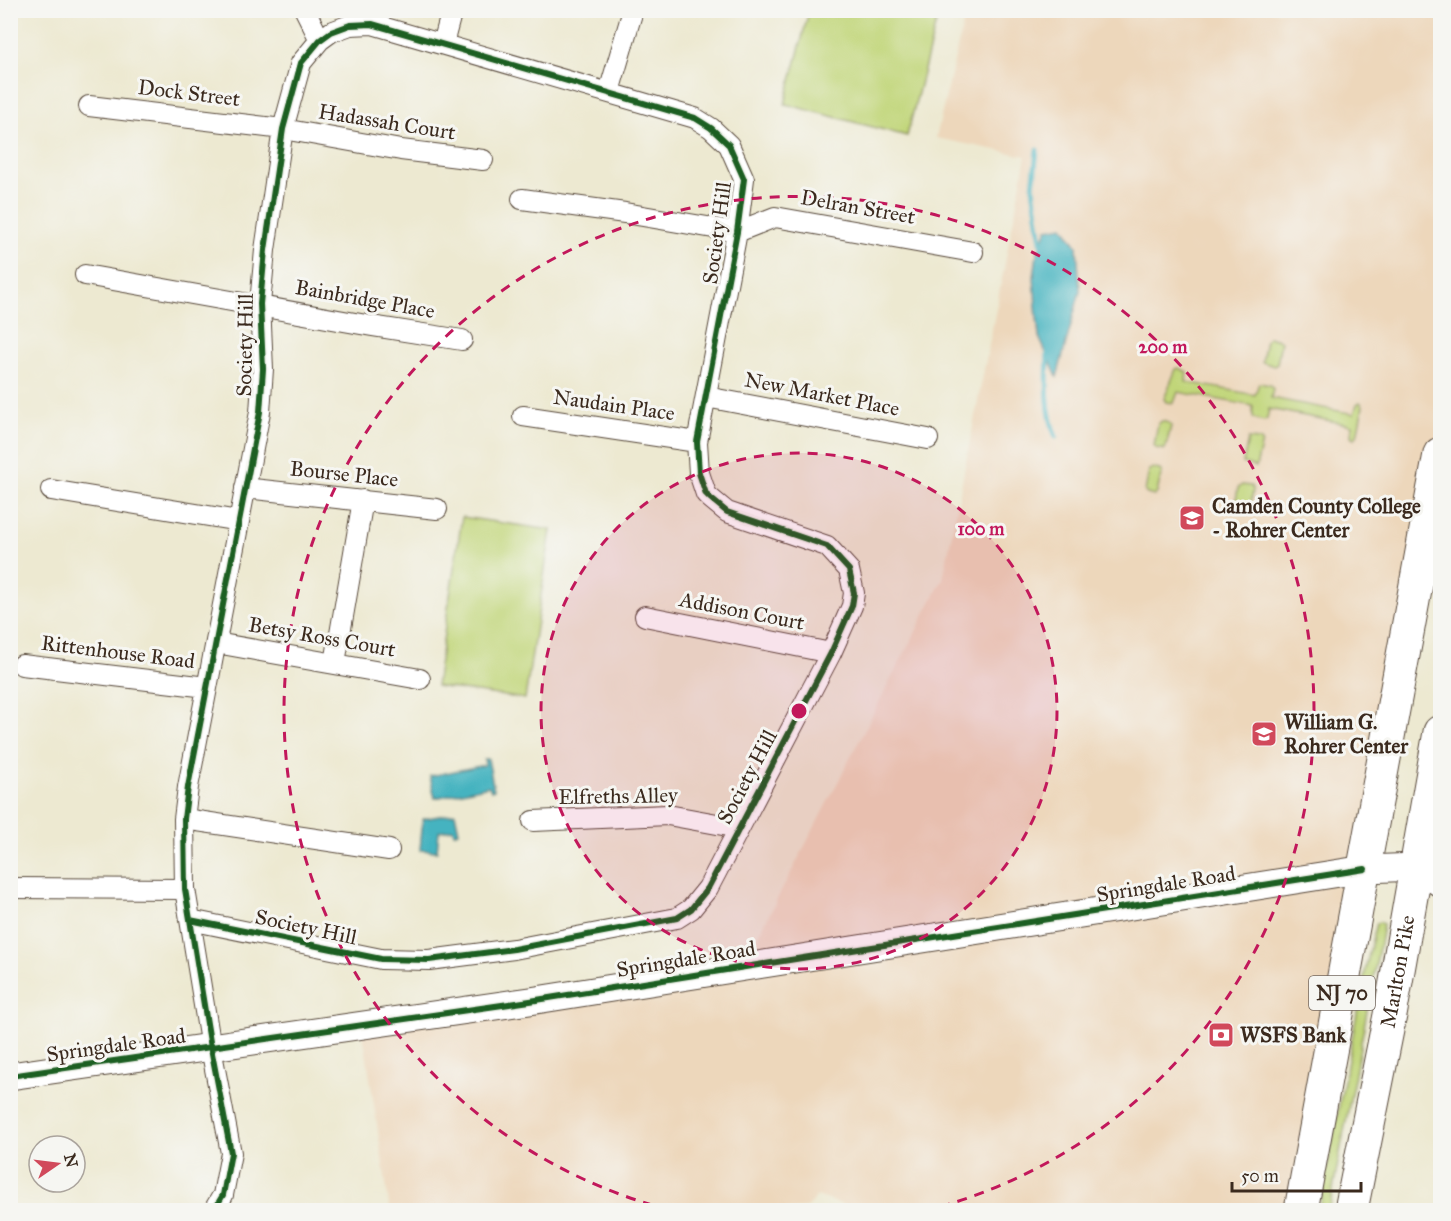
<svg xmlns="http://www.w3.org/2000/svg" width="1451" height="1221" font-family="'IM FELL Great Primer',serif">
<style>
.built{fill:#edd7bb}
.green{fill:#c1d679;stroke:#7e804c;stroke-width:1.5}
.water{fill:#45b3c0;stroke:#406e6f;stroke-width:1.5}
.lines{fill:none;stroke-linecap:round;stroke-linejoin:round}
.stream{stroke:#45b3c0;stroke-width:5}
.minor-casing{stroke:#564739;stroke-width:22}
.secondary-casing{stroke:#564739;stroke-width:29}
.trunk-casing{stroke:#564739;stroke-width:35}
.minor{stroke:#fff;stroke-width:20}
.secondary{stroke:#fff;stroke-width:27}
.trunk{stroke:#fff;stroke-width:33}
.cycleway-casing{stroke:#f6f6f2;stroke-width:10}
.cycleway{stroke:#1b5e20;stroke-width:6}
.ring{fill:none;stroke:#c2185b;stroke-width:3;stroke-dasharray:10 8}
.labels{text-anchor:middle;dominant-baseline:central;stroke-width:6;stroke-linejoin:round;paint-order:stroke}
.shield{fill:#f6f6f2;stroke:#73675e;stroke-width:1.5}
.shield-label{font-size:20px;font-weight:bold;fill:#3b2a1e}
.street-label{font-size:21px;fill:#3b2a1e;stroke:#f6f6f2}
.poi-label{font-size:21px;font-weight:bold;fill:#3b2a1e;stroke:#f6f6f2;text-anchor:start}
.centre{fill:#c2185b;stroke:#f6f6f2;stroke-width:3}
.ring-label{font-size:18px;text-anchor:middle;font-weight:bold;fill:#c2185b;stroke:#f6f6f2;stroke-width:6;stroke-linejoin:round;paint-order:stroke}
</style>
<rect width="100%" height="100%" fill="#f6f6f2"/>
<filter id="ink" filterUnits="userSpaceOnUse"><feTurbulence type="fractalNoise" baseFrequency=".0167" numOctaves="2"/><feDisplacementMap in="SourceGraphic" scale="12" xChannelSelector="R" yChannelSelector="G"/><feConvolveMatrix kernelMatrix="1 2 1 2 8 2 1 2 1" color-interpolation-filters="sRGB"/></filter>
<filter id="wash" filterUnits="userSpaceOnUse"><feTurbulence type="fractalNoise" baseFrequency=".008" numOctaves="4" result="noise"/><feDisplacementMap in="SourceGraphic" scale="24" xChannelSelector="R" yChannelSelector="G"/><feGaussianBlur stdDeviation="1.35" result="paint"/><feColorMatrix in="noise" values="0 0 0 0 0 0 0 0 0 0 0 0 0 0 0 0 0 1.4 0 .05"/><feComposite in="paint" operator="in"/></filter>
<g filter="url(#wash)">
<rect width="100%" height="100%" fill="#ede9d1"/>
<path class="built" d="M966 11H1440V456L1301 1210H859L817 1196 807 1208 786 1210H390L362 1026 742 967 943 579 1026 156 936 138Z"/>
<path class="green" d="M809 11H939L907 136 785 104Z
M1269 337 1281 341 1277 364 1274 366 1262 362 1266 340Z
M1179 368 1187 372 1186 382 1255 395 1259 383 1270 385 1273 389 1271 398 1354 414 1357 404 1360 402 1363 406 1357 436 1354 438 1351 436 1352 425 1269 409 1267 419 1264 421 1253 418V406L1178 392 1174 403 1166 402 1164 399 1176 369Z
M1162 421 1169 423 1171 426 1166 447 1164 450 1156 448 1154 446 1158 424Z
M1248 439 1259 440 1262 442 1256 467 1243 463Z
M1153 468 1162 471 1157 493 1154 496 1147 494 1145 492 1149 470Z
M1242 485 1251 486 1253 490 1250 511 1246 514 1234 510 1238 488Z
M462 517 551 530 525 699 436 686Z
M1380 922 1383 924 1381 938 1329 1210H1319L1366 967 1376 923Z"/>
<path class="water" d="M1063 226 1077 246 1080 291 1057 377 1039 337 1036 307 1034 277 1037 254 1047 229Z
M484 759H488L494 790 491 791 489 786 435 798 430 776 485 765Z
M455 813 459 832 454 833 453 829 439 831 437 851 420 850 423 819Z"/>
<g class="lines">
<path class="stream" d="M1037 150 1033 188 1042 248
M1048 350C1047 379 1045 410 1056 437"/>
</g>
</g>
<g filter="url(#ink)">
<g class="lines">
<g class="minor-casing">
<path id="minor" d="M305 10 320 40
M443 44 452 10
M609 92 633 10
M89 106 283 129 401 150 483 160
M522 199 625 213 737 232 775 217 973 252
M85 275 372 326 462 340
M706 397 928 439
M523 416 697 442
M245 488 437 509
M51 490 239 521
M645 616 831 653
M216 643 420 679
M335 663 363 500
M22 665 207 687
M184 819 389 850
M533 821 668 815 739 828
M10 888 185 889
M190 920 381 959 429 960 514 949 677 918 691 909 708 888 831 653 852 606 854 593 849 570 827 546 727 512 710 498 706 494 699 473 697 442 737 232 744 179 729 145 711 128 695 118 372 24 350 25 331 32 320 40 301 63 283 129 265 250 260 304 263 369 260 412 188 787 184 819 185 889 211 1048 231 1153 223 1195 214 1210"/>
</g>
<g class="secondary-casing">
<path id="secondary" d="M1417 867 1440 883
M10 1076 530 1001 1365 869 1417 867 1435 852H1440"/>
</g>
<g class="trunk-casing">
<g id="trunk">
<path d="M1301 1210 1440 454"/>
<path id="s1" d="M1351 1210 1391 1010 1440 732"/>
</g>
</g>
<use href="#minor" class="minor"/>
<use href="#secondary" class="secondary"/>
<use href="#trunk" class="trunk"/>
<g class="cycleway-casing">
<path id="cycleway" d="M190 920 381 959 429 960 514 949 677 918 691 909 708 888 831 653 852 606 854 593 849 570 827 546 727 512 710 498 706 494 699 473 697 442 737 232 744 179 729 145 711 128 695 118 372 24 350 25 331 32 320 40 301 63 283 129 265 250 260 304 263 369 260 412 188 787 184 819 185 889 211 1048 231 1153 223 1195 214 1210
M10 1076 530 1001 1365 869"/>
</g>
<use href="#cycleway" class="cycleway"/>
</g>
</g>
<circle cx="799" cy="711" r="258" fill="#c2185b" fill-opacity=".12"/>
<g class="ring">
<circle cx="799" cy="711" r="258"/>
<path d="M670 1210A515 515 0 1 1 928 1210"/>
</g>
<defs>
<g id="university-square" transform="scale(1.35)"><rect x="-9" y="-9" width="18" height="18" rx="4" fill="#d1495b" stroke="#f6f6f2"/><path d="M0-5L7-2L0 1L-7-2ZM-4 1L0 2.5L4 1V4Q0 6-4 4Z" fill="#fff"/></g>
<g id="bank-square" transform="scale(1.35)"><rect x="-9" y="-9" width="18" height="18" rx="4" fill="#d1495b" stroke="#f6f6f2"/><path d="M-6-4H6V4H-6ZM0-2.3a2.3 2.3 0 1 0 0 4.6a2.3 2.3 0 1 0 0-4.6Z" fill="#fff"/></g>
</defs>
<g fill-rule="evenodd">
<use href="#university-square" x="1192" y="518"/>
<use href="#university-square" x="1264" y="734"/>
<use href="#bank-square" x="1221" y="1035"/>
</g>
<g class="labels">
<rect class="shield" x="1309" y="976" width="66" height="34" rx="4.5"/>
<g class="shield-label">
<text x="1342" y="993">NJ 70</text>
</g>
<g class="street-label">
<text transform="translate(189 93) rotate(7)">Dock Street</text>
<text transform="translate(387 122) rotate(9)">Hadassah Court</text>
<text transform="translate(858 207) rotate(10)">Delran Street</text>
<text transform="translate(717 233) rotate(-82)">Society Hill</text>
<text transform="translate(365 299) rotate(10)">Bainbridge Place</text>
<text transform="translate(245 345) rotate(-89)">Society Hill</text>
<text transform="translate(822 394) rotate(11)">New Market Place</text>
<text transform="translate(614 405) rotate(8)">Naudain Place</text>
<text transform="translate(344 474) rotate(6)">Bourse Place</text>
<text transform="translate(742 611) rotate(11)">Addison Court</text>
<text transform="translate(322 637) rotate(10)">Betsy Ross Court</text>
<text transform="translate(118 652) rotate(7)">Rittenhouse Road</text>
<text transform="translate(747 777) rotate(-62)">Society Hill</text>
<text transform="translate(618 796) rotate(-1)">Elfreths Alley</text>
<text transform="translate(1166 884) rotate(-9)">Springdale Road</text>
<text transform="translate(306 927) rotate(12)">Society Hill</text>
<text transform="translate(686 959) rotate(-9)">Springdale Road</text>
<text stroke="none"><textPath href="#s1" startOffset="243">Marlton Pike</textPath></text>
<text transform="translate(116 1045) rotate(-8)">Springdale Road</text>
</g>
<g class="poi-label">
<text x="1212" y="506">Camden County College<tspan x="1212" dy="24">- Rohrer Center</tspan></text>
<text x="1284" y="722">William G.<tspan x="1284" dy="24">Rohrer Center</tspan></text>
<text x="1240" y="1035">WSFS Bank</text>
</g>
</g>
<circle cx="799" cy="711" r="9" class="centre"/>
<g class="ring-label">
<text x="1163" y="353">200 m</text>
<text x="981" y="535">100 m</text>
</g>
<rect width="1451" height="1221" fill="none" stroke="#f6f6f2" stroke-width="36"/>
<g transform="translate(57 1164) rotate(76)"><circle r="28" fill="#f6f6f2" stroke="#aba49d" stroke-width="1.5"/>
<path d="M0-4.5L10 22L0 15L-10 22Z" fill="#d1495b"/>
<text y="-9" font-size="16" font-weight="bold" text-anchor="middle" fill="#3b2a1e">N</text>
</g>
<path d="M1232 1182v9h129v-9" fill="none" stroke="#3b2a1e" stroke-width="3"/>
<text x="1241" y="1182" font-size="18" fill="#3b2a1e" stroke="#f6f6f2" stroke-width="4.5" paint-order="stroke">50 m</text>
</svg>
